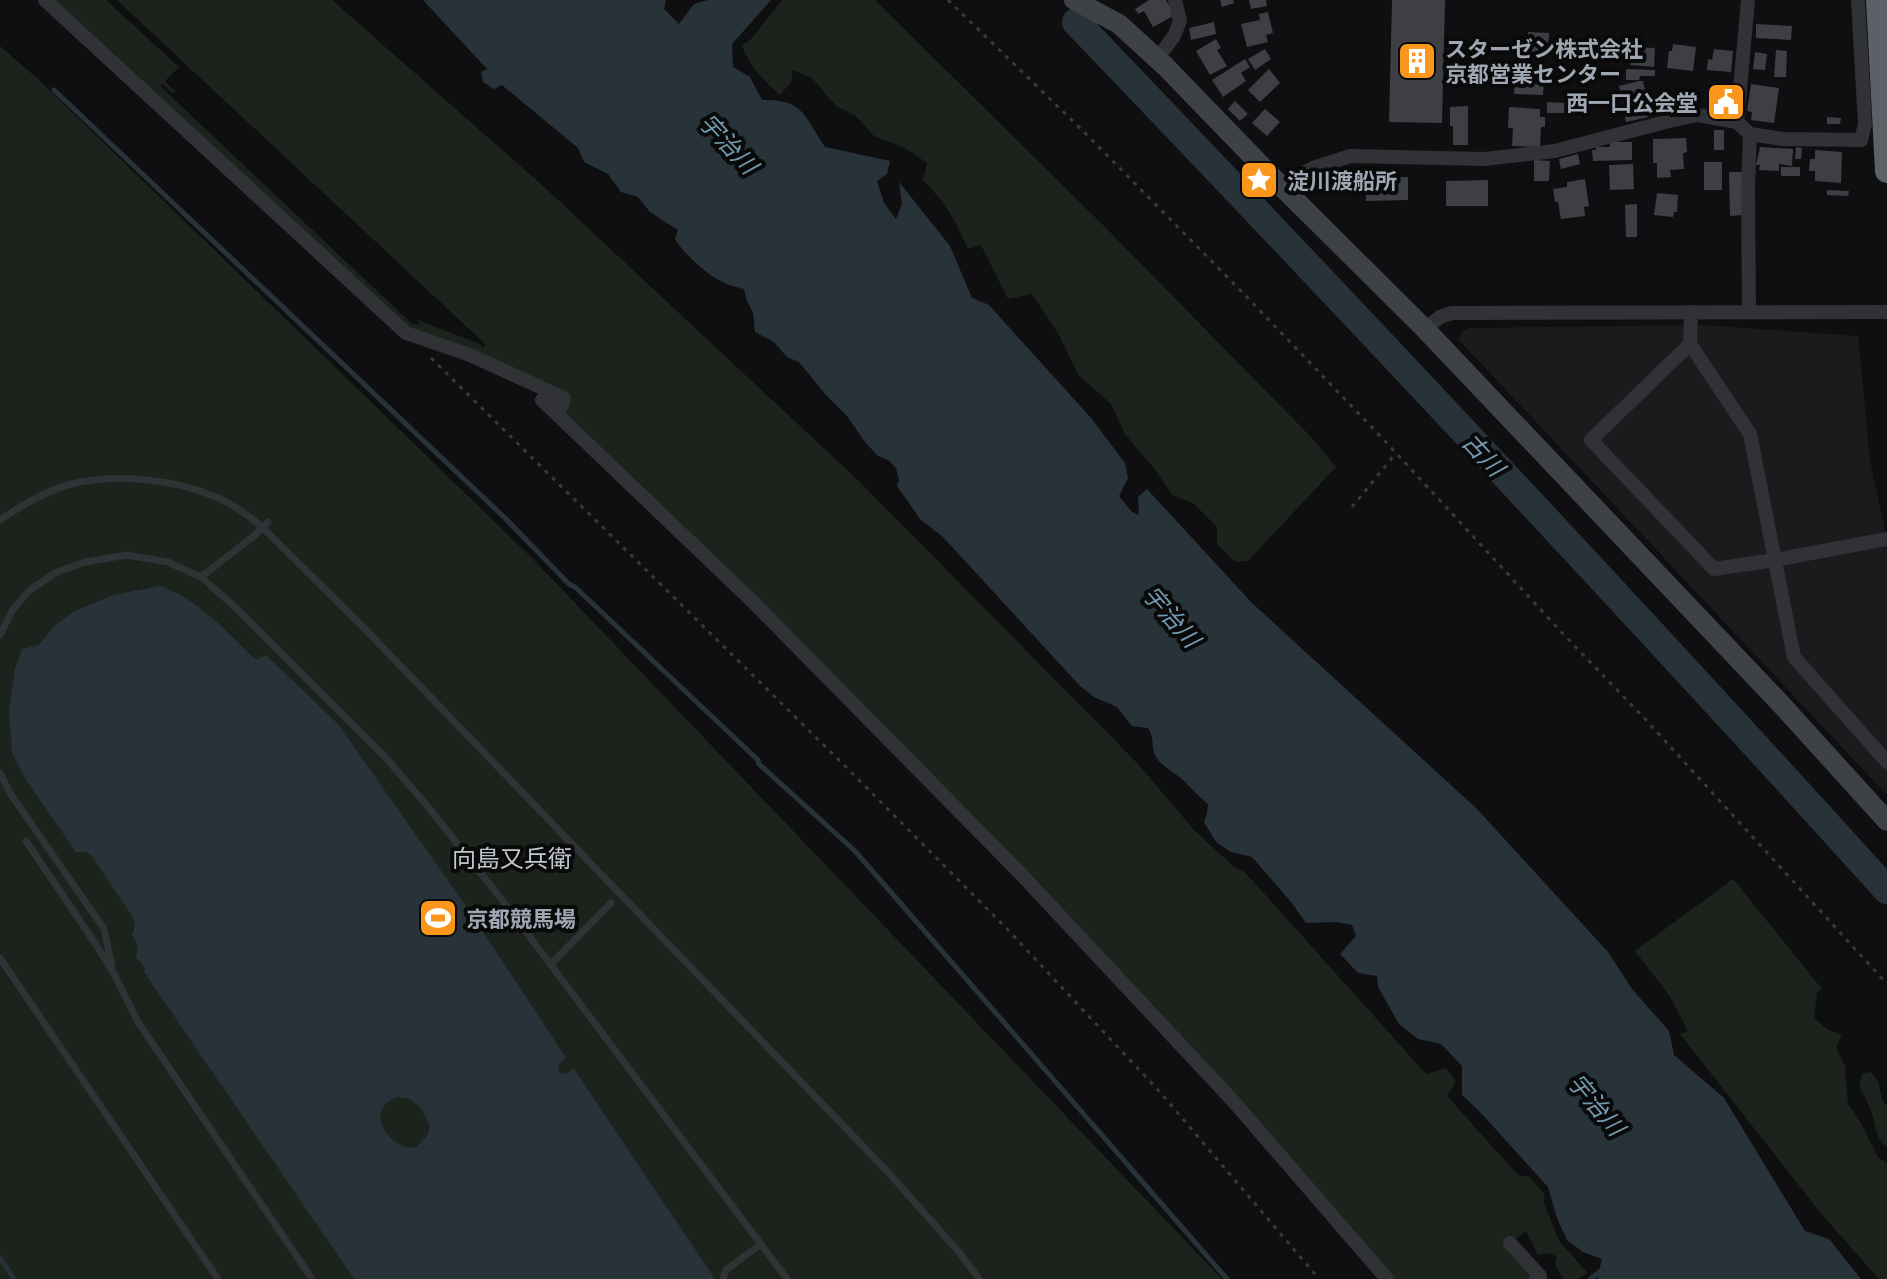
<svg xmlns="http://www.w3.org/2000/svg" width="1887" height="1279" font-family="Lato,'Noto Sans JP',sans-serif">
<style>
.built{fill:#1b1b1e}
.green{fill:#1b231c}
.water{fill:#283339;fill-rule:evenodd}
.lines{fill:none;stroke-linecap:round;stroke-linejoin:round}
.stream{stroke:#283339;stroke-width:5}
.river{stroke:#283339;stroke-width:28}
.building{fill:#3e3f44}
.path{stroke:#36393d;stroke-width:3;stroke-dasharray:4 6;stroke-linecap:butt}
.lane{stroke:#303236;stroke-width:7}
.street{stroke:#303236;stroke-width:14}
.secondary{stroke:#3e4146;stroke-width:20}
.highway{stroke:#5c6067;stroke-width:24}
.labels{text-anchor:middle;dominant-baseline:central;stroke-width:8;stroke-linejoin:round;paint-order:stroke}
.poi-label{font-size:22px;font-weight:bold;fill:#9fa7b2;stroke:#0a0a0b;text-anchor:start}
.water-label{font-size:24px;font-style:italic;fill:#739bb0;stroke:#0a0a0b}
.neighbourhood-label{font-size:24px;fill:#c0c6ce;stroke:#0a0a0b}
</style>
<rect width="100%" height="100%" fill="#0f0f11"/>
<path class="built" d="M1703 325 1858 336 1870 460 1887 542V795L1459 340 1462 331 1470 328Z"/>
<path class="green" d="M45 0H106L179 67 165 81 176 92 172 93 163 84 160 86 412 324 419 325 418 320 480 344 482 348 485 346 483 342 117 0H332L542 185 861 483 1139 765 1193 829 1233 866 1244 872 1253 881 1426 1074 1446 1068 1456 1082 1447 1096 1518 1175 1530 1177 1544 1194V1203L1559 1241 1588 1273 1578 1279H1563L1555 1265 1557 1257 1550 1253 1538 1255 1526 1231 1510 1243 1536 1279H1387L1020 873 542 400 564 398 406 333Z
M782 0H875L1104 226 1312 438 1336 467 1248 561 1236 562 1217 544V527L1193 503 1172 495 1154 468 1125 434 1111 404 1079 376 1059 335 1032 294 1008 299 981 245 968 249C956 221 945 202 923 180L927 163 905 148 874 136 856 116 836 106 812 78 793 70 791 82 780 95C764 81 748 65 742 45L751 39Z
M0 46 39 80 531 557 1222 1279H0Z
M1733 879 1822 989 1817 992 1814 1018 1828 1030 1842 1034 1836 1048 1845 1066 1848 1104 1861 1123 1878 1157 1887 1163V1279H1879L1819 1211 1680 1034 1688 1031 1669 995 1635 951Z
M1871 1072 1878 1081 1883 1102 1887 1106V1147C1874 1137 1877 1125 1871 1111 1868 1102 1863 1094 1859 1086L1862 1074Z"/>
<path class="water" d="M423 0H666L664 9 679 24 694 4 708 0H771L732 44 733 67 750 77 762 100C804 99 804 116 825 147L890 161 887 174 877 181 884 203 896 219 902 204 899 182 950 246 972 298 989 305 1091 418 1125 463 1128 478 1119 496 1132 512 1139 515 1138 497 1147 489 1252 603 1476 808 1608 952 1632 989 1669 1031 1674 1055 1724 1098 1805 1231 1829 1239 1861 1279H1597L1602 1259 1583 1252 1567 1240 1557 1218 1548 1187 1481 1113 1462 1095V1066L1441 1044 1418 1039 1399 1024 1378 987 1377 976 1358 973 1340 954 1356 936 1352 925 1337 922 1306 923 1291 902 1252 857 1231 852 1216 842 1204 822 1207 813 1208 804C1199 797 1192 789 1184 781 1175 772 1158 765 1154 753 1151 743 1155 739 1148 728L1132 726 1117 707 1094 697 1080 686 943 537 920 519 897 486 899 480 896 468 888 460 878 456 865 442 847 416 826 395 799 362 787 357 774 342 755 332 753 312 747 301 744 289C738 287 731 286 725 283 709 277 684 254 675 239L678 230 650 212 638 197 621 192 608 174 584 162 578 148 502 85 494 89 483 82 481 72 487 69Z
M161 586C201 602 226 631 256 660L266 655 338 724 468 909 566 1058 558 1066 559 1072 566 1074 574 1069 715 1279H354L144 972 145 968 136 957 138 945 132 935 135 926 133 917 91 855 87 852H76L26 780 12 753 9 710 15 669 22 649 39 645 54 626 73 612 113 595ZM398 1097 410 1099 422 1109 430 1127 427 1136 416 1148C409 1147 402 1147 396 1143 378 1130 372 1104 398 1097Z"/>
<g class="lines">
<path class="stream" d="M54 90 505 518 569 584 575 587 758 760 759 764 855 851 1227 1279
M0 1258 14 1279
M1590 1279 1602 1270"/>
<path class="river" d="M1076 22C1350 308 1621 596 1887 890"/>
</g>
<path class="building" d="M1149 0H1166L1175 15 1153 27 1144 11 1138 14 1135 9Z
M1220 0H1233L1234 3 1222 7Z
M1249 0H1266L1267 6 1251 9Z
M1392 0H1445L1442 123 1389 122Z
M1268 12 1273 33 1266 35 1268 42 1247 47 1241 24 1260 20 1259 14Z
M1214 22 1216 34 1191 40 1189 28Z
M1756 24 1792 26 1791 40 1756 38Z
M1528 32 1549 33 1548 52H1545V60L1527 59Z
M1216 39 1221 48 1217 50 1227 66 1210 75 1196 51Z
M1673 44 1696 47 1693 71 1667 68 1669 51H1672Z
M1631 47 1655 48 1654 67 1630 65Z
M1265 49 1271 59 1255 70 1248 59Z
M1714 49 1733 51 1731 72 1707 70 1708 59 1712 60Z
M1776 50 1787 51 1786 77H1774Z
M1755 52 1767 54 1765 70 1753 69Z
M1245 59 1250 67 1241 73 1246 81 1223 97 1212 80Z
M1515 65 1545 66 1543 95 1514 94Z
M1269 69 1280 83 1260 102 1248 90Z
M1626 69 1655 70V76H1640L1639 80H1626Z
M1639 81H1643L1645 91 1647 90 1653 116 1626 122 1619 86Z
M1718 84H1730L1729 92 1717 91Z
M1751 84 1779 88 1774 123 1751 120 1752 112 1747 111Z
M1720 95 1732 96 1731 110 1719 109Z
M1235 101 1248 114 1240 121 1228 109Z
M1547 102 1566 103V113H1547Z
M1468 106V145H1453V126H1450V107Z
M1509 107 1540 109V117H1545V127H1541L1540 147 1512 146 1513 128H1508Z
M1265 109 1280 122 1267 136 1252 123Z
M1827 117 1841 118 1840 124H1827Z
M1714 130H1724V150H1714Z
M1686 138 1687 152 1683 153 1684 169 1670 170 1671 177 1657 178V163H1653V139Z
M1610 142H1632V160L1593 161 1592 150H1596V147H1610Z
M1760 147 1793 149 1792 166 1779 164V171L1759 170 1760 165H1756Z
M1796 147 1802 148 1801 159H1795Z
M1815 150 1842 152 1841 183 1815 181V171H1809L1810 159H1815Z
M1578 154 1580 164 1561 169 1559 159Z
M1534 160 1550 161 1549 181H1534Z
M1704 162H1722V190H1704Z
M1633 164 1634 189 1610 190 1609 165Z
M1781 167H1800V176H1781Z
M1729 172H1742L1743 215 1730 216Z
M1366 177H1408V200L1366 201Z
M1585 179 1589 206 1584 207 1585 216 1561 219 1558 202H1555L1553 189 1567 187V182Z
M1488 180V206H1446V181Z
M1827 190 1849 191 1848 196 1827 195Z
M1657 193 1678 195 1677 212H1674L1673 217 1654 215Z
M1637 204V237H1626L1625 205Z"/>
<g class="lines">
<path class="path" d="M948 0 1082 130 1243 293 1385 441 1565 636 1645 719 1887 984
M431 358 849 770 1007 929 1159 1091 1319 1279
M1352 507 1396 453"/>
<path class="lane" d="M0 520C22 505 45 491 71 484 117 473 173 479 216 497 233 504 249 516 262 527L365 629 886 1170 959 1252 979 1279
M201 577 255 535 268 522
M0 635 13 609 30 590 55 573 85 562 127 555 168 562 201 577 236 608 385 757 429 808 499 896 787 1279
M0 773 10 793 104 929 112 966
M26 841 93 940 114 974 138 1022 312 1279
M0 958 218 1279
M550 965 611 903
M723 1279 726 1270 761 1244"/>
<path class="street" d="M45 0 406 333 470 355 564 398 561 408 542 400 752 601 1020 873 1234 1102 1387 1279
M1157 59 1174 36 1180 21 1175 0
M1737 122 1748 0
M1750 134 1783 139 1861 140 1865 124 1858 0
M1280 185 1313 168 1350 156 1484 159 1555 151 1669 121 1698 115 1737 122 1750 134 1748 190 1749 312
M1425 329 1440 317 1452 313 1887 312
M1690 344 1691 312
M1887 539 1775 560 1714 569 1591 440 1690 344 1750 434 1794 657 1887 762
M1510 1243 1540 1276 1536 1279"/>
<path class="secondary" d="M1074 0 1119 24 1166 67 1280 185 1425 329 1780 703 1887 821"/>
<path class="highway" d="M1878 0 1887 171"/>
</g>
<defs>
<g id="building-square" transform="scale(2)"><rect x="-9" y="-9" width="18" height="18" rx="4" fill="#fb961d" stroke="#0a0a0b"/><path d="M-4-6H4V6H1V3H-1V6H-4ZM-2.5-4.3h1.7v1.8h-1.7ZM.8-4.3h1.7v1.8H.8ZM-2.5-1h1.7V.8h-1.7ZM.8-1h1.7V.8H.8Z" fill="#fff"/></g>
<g id="civic-square" transform="scale(2)"><rect x="-9" y="-9" width="18" height="18" rx="4" fill="#fb961d" stroke="#0a0a0b"/><path d="M-.6-6.5H3V-4.5H.6V-3L4-1V1h2V6H-6V1h2V-1L-.6-3ZM-1.2 2.5V6h2.4V2.5Z" fill="#fff"/></g>
<g id="sight-square" transform="scale(2)"><rect x="-9" y="-9" width="18" height="18" rx="4" fill="#fb961d" stroke="#0a0a0b"/><path d="M0-6L1.8-2.2L6-1.7L2.9 1.2L3.7 5.4L0 3.3L-3.7 5.4L-2.9 1.2L-6-1.7L-1.8-2.2Z" fill="#fff"/></g>
<g id="stadium-square" transform="scale(2)"><rect x="-9" y="-9" width="18" height="18" rx="4" fill="#fb961d" stroke="#0a0a0b"/><path d="M0-5a6.5 5 0 1 0 0 10a6.5 5 0 1 0 0-10ZM-3.5-1.8h7v3.6h-7Z" fill="#fff"/></g>
</defs>
<g fill-rule="evenodd">
<use href="#building-square" x="1417" y="61"/>
<use href="#civic-square" x="1726" y="102"/>
<use href="#sight-square" x="1259" y="180"/>
<use href="#stadium-square" x="438" y="918"/>
</g>
<g class="labels">
<g class="poi-label">
<text x="1445" y="48">スターゼン株式会社<tspan x="1445" dy="25">京都営業センター</tspan></text>
<text x="1698" y="102" text-anchor="end">西一口公会堂</text>
<text x="1287" y="180">淀川渡船所</text>
<text x="466" y="918">京都競馬場</text>
</g>
<g class="water-label">
<text transform="translate(729 143) rotate(47)">宇治川</text>
<text transform="translate(1484 454) rotate(47)">古川</text>
<text transform="translate(1172 616) rotate(49)">宇治川</text>
<text transform="translate(1597 1104) rotate(50)">宇治川</text>
</g>
<g class="neighbourhood-label">
<text x="512" y="857">向島又兵衛</text>
</g>
</g>
</svg>
